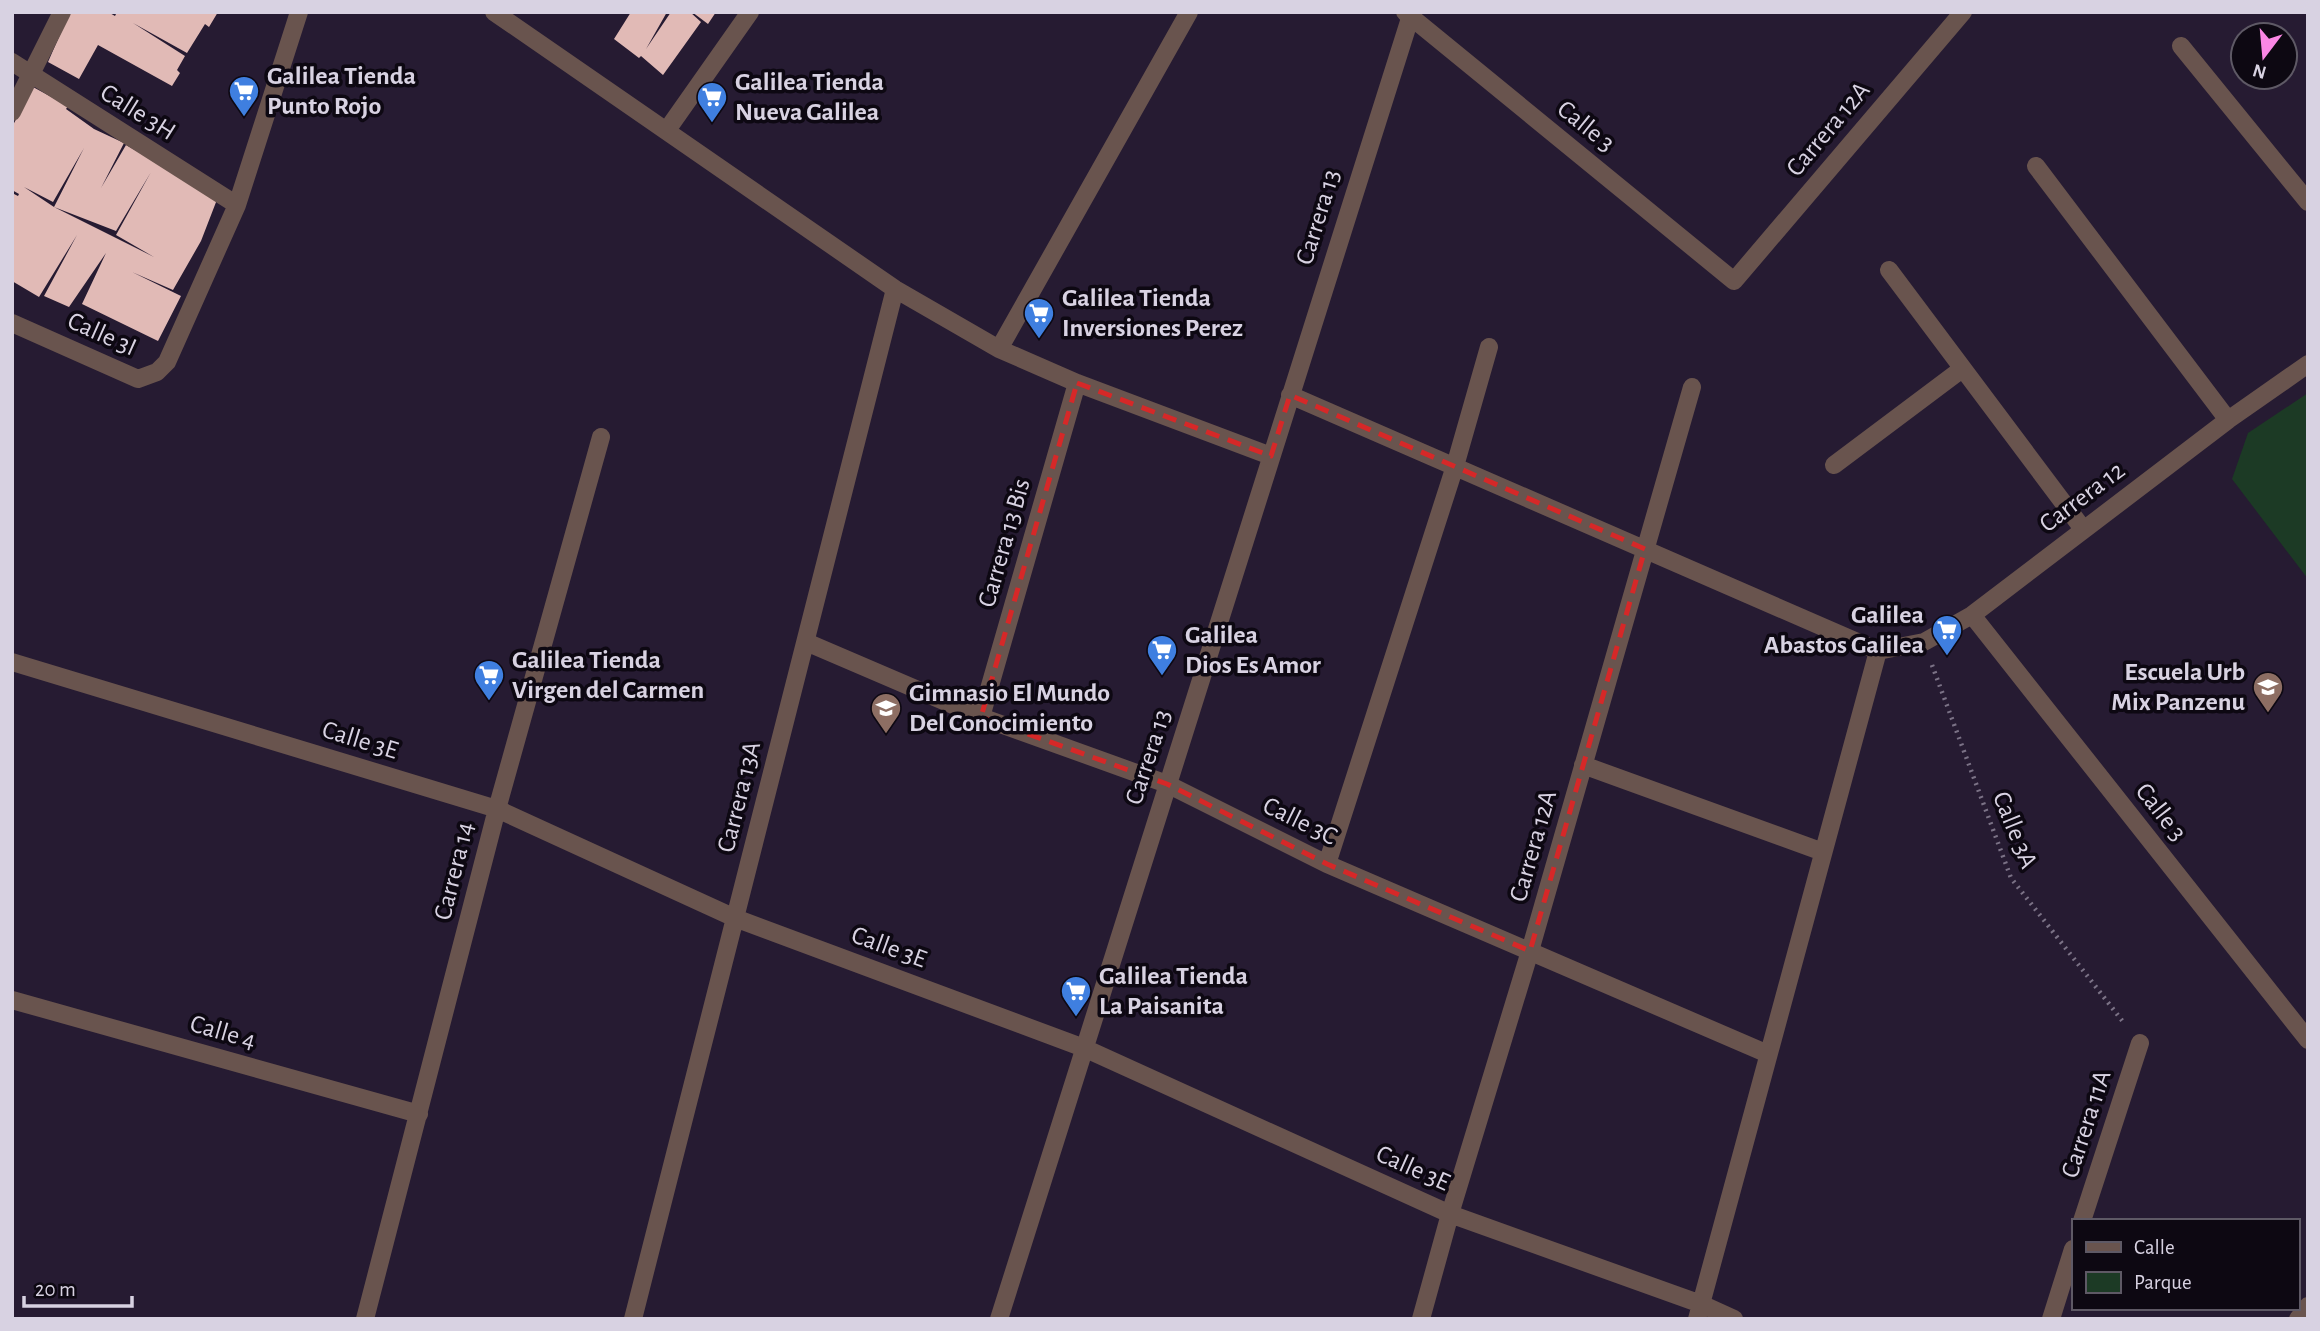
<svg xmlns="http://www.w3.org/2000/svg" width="2320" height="1331" font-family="'Alegreya Sans',sans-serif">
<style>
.green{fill:#1c3a25}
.building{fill:#e1bab6;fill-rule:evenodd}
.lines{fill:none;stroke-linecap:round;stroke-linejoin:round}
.path{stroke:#7b7286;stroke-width:4.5;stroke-dasharray:2 5;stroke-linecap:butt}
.minor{stroke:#69544e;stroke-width:18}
.marked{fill:none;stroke:#d62828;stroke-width:5;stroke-dasharray:14 9;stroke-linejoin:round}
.labels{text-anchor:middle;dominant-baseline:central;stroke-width:7;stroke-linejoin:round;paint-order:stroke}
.poi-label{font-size:26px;font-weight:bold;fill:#d8d2e2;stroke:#0d0812;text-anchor:start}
.street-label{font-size:26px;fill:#d8d2e2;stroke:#0d0812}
</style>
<rect width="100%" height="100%" fill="#261b32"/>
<path class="green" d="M2308 393V579L2232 479 2248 433Z"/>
<path class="building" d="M70 12H108L115 16 117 12H218L209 27 205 24 187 53 133 23 185 56 177 70 180 73 172 86 98 45 79 79 48 62Z
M631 12H667L646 49 671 12H690L701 22 663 75 641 56 639 58 614 39Z
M692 12H716L708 24Z
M33 87 68 106 66 109 94 129 124 143 101 188 126 145 218 197 201 241 173 290 132 272 181 296 158 341 82 304 106 253 69 307 44 296 77 235 39 297 12 281V193L18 196 19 194 12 190V127ZM84 148 54 207 24 187 53 202ZM151 172 116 235 154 257 54 207 116 231Z"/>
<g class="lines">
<path class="path" d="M1932 665 2011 878 2124 1023"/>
<path class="minor" d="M494 12 895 289 999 349 1077 383 1271 456
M1405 12 1734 281 1963 12
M2181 46 2308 202
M12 62 237 205
M12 112 62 12
M667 130 750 12
M2036 166 2228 420
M1889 270 2083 529
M12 323 138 379 157 372 167 362 237 205 299 12
M999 349 1189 12
M1290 395 1878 651
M1834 465 1962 369
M1972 615 2308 1040
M806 642 981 717 1167 784 1327 864 1768 1054
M1878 651 1924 642 1972 615 2228 420 2308 364
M12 662 497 809 735 918 1084 1048 1450 1214 1701 1304 1734 1319
M981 717 1077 383
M1583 765 1823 852
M1327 864 1455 466 1489 347
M12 1000 419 1114
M2082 1221 2140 1043
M365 1319 497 809 601 437
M633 1319 895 289
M999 1319 1412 12
M1421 1319 1450 1214 1530 951 1692 387
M1697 1319 1878 651
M2051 1319 2073 1249
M2298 1319 2308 1306"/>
</g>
<path class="marked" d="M1077 383 1271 456 1290 395 1645 549 1530 951 1327 864 1167 784 981 717Z"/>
<defs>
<g id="supermarket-pin" transform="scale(1.575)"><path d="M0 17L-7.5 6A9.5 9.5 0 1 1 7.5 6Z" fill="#3f7fe0" stroke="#0d0812"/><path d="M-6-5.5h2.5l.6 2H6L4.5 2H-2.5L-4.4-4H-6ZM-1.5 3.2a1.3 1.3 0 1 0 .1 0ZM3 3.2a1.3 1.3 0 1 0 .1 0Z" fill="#fff"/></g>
<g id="school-pin" transform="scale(1.575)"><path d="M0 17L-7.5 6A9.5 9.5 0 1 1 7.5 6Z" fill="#8d6e63" stroke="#0d0812"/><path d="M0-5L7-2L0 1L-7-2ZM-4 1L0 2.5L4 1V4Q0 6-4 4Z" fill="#fff"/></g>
</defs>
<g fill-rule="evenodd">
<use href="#supermarket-pin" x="244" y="91"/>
<use href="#supermarket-pin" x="712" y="97"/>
<use href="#supermarket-pin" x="1039" y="313"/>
<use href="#supermarket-pin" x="1947" y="630"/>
<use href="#supermarket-pin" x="1162" y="650"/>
<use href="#supermarket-pin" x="489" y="675"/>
<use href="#school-pin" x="2268" y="687"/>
<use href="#school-pin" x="886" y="708"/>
<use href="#supermarket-pin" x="1076" y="991"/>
</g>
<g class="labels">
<g class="poi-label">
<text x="267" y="76">Galilea Tienda<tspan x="267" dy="30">Punto Rojo</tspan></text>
<text x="735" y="82">Galilea Tienda<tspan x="735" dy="30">Nueva Galilea</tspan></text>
<text x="1062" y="298">Galilea Tienda<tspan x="1062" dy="30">Inversiones Perez</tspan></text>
<text x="1924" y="615" text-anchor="end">Galilea<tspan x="1924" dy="30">Abastos Galilea</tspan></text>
<text x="1185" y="635">Galilea<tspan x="1185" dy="30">Dios Es Amor</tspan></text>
<text x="512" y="660">Galilea Tienda<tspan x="512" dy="30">Virgen del Carmen</tspan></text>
<text x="2245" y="672" text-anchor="end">Escuela Urb<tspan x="2245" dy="30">Mix Panzenu</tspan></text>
<text x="909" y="693">Gimnasio El Mundo<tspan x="909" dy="30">Del Conocimiento</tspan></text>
<text x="1099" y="976">Galilea Tienda<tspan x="1099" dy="30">La Paisanita</tspan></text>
</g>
<g class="street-label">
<text transform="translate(138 112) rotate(32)">Calle 3H</text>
<text transform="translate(1586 126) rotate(39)">Calle 3</text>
<text transform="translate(1828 129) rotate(-50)">Carrera 12A</text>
<text transform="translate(1318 217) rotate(-73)">Carrera 13</text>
<text transform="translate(102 334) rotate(24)">Calle 3I</text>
<text transform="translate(2082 497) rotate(-37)">Carrera 12</text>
<text transform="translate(1004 543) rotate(-74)">Carrera 13 Bis</text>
<text transform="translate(360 740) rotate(17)">Calle 3E</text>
<text transform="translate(1148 757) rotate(-72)">Carrera 13</text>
<text transform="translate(739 797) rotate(-76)">Carrera 13A</text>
<text transform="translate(2161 812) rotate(52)">Calle 3</text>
<text transform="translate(1300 821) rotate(26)">Calle 3C</text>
<text transform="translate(2015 830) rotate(68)">Calle 3A</text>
<text transform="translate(1533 846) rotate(-74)">Carrera 12A</text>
<text transform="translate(454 871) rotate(-76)">Carrera 14</text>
<text transform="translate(889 947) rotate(20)">Calle 3E</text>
<text transform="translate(223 1032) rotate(16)">Calle 4</text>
<text transform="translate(2086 1124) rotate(-72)">Carrera 11A</text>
<text transform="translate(1413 1168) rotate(24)">Calle 3E</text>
</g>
</g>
<rect width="2320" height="1331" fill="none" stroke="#d8d2e2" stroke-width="28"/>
<rect x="2072" y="1219" width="228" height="91" fill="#0d0812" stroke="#5e5965" stroke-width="2"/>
<rect x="2086" y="1242" width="35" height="10" fill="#69544e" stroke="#5e5965" stroke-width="2"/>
<text x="2134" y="1254" font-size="21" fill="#d8d2e2">Calle</text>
<rect x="2086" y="1272" width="35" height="21" fill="#1c3a25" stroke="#5e5965" stroke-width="2"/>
<text x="2134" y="1289" font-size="21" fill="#d8d2e2">Parque</text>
<g transform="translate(2264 56) rotate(196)"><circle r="33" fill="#0d0812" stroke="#5e5965" stroke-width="2"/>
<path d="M0-5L12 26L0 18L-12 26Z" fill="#fb87e5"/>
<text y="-10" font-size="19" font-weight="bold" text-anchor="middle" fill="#d8d2e2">N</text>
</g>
<path d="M24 1296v10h108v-10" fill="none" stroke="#d8d2e2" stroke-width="3.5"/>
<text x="35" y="1296" font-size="21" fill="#d8d2e2" stroke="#0d0812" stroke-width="5" paint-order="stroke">20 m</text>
</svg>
